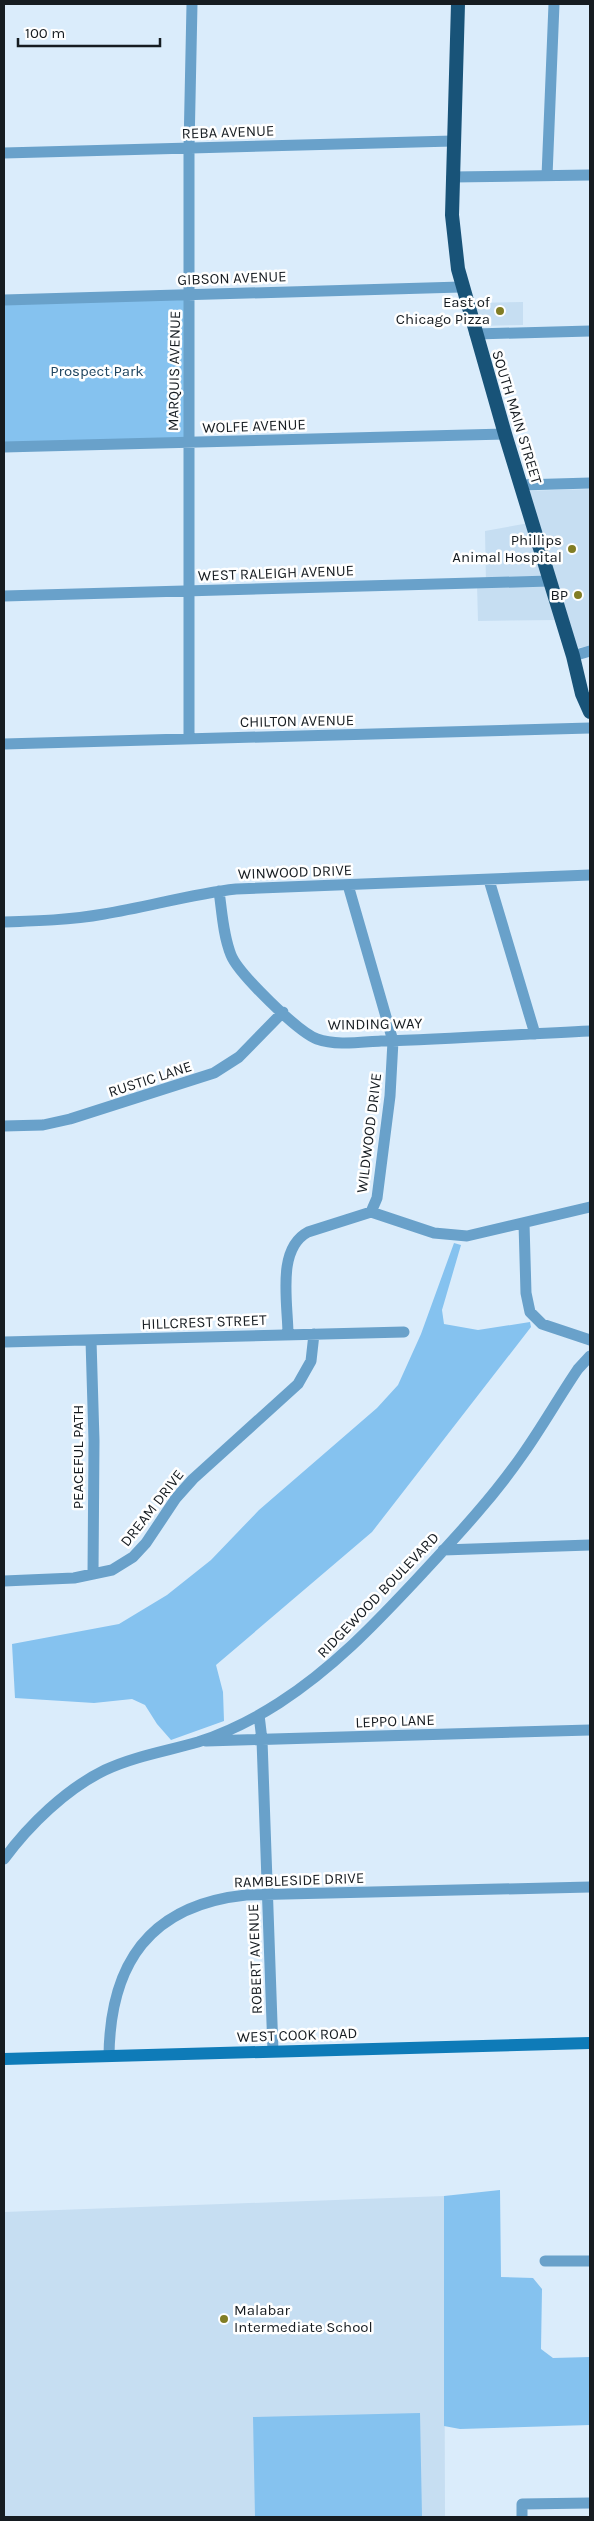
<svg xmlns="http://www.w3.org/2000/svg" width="594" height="2521" font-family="Karla,sans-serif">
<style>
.built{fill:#c6def2}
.green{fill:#85c2ef}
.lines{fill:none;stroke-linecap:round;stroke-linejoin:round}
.minor{stroke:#69a1ca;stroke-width:11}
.secondary{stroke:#0e7bb8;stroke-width:12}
.trunk{stroke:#185378;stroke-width:14}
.poi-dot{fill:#817d24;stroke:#fff;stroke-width:2}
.labels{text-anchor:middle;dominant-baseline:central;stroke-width:5;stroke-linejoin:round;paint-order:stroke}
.street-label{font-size:15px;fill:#161c21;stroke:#fff}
.poi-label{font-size:15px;fill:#161c21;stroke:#fff;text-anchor:end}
.park-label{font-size:15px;fill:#204661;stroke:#fff}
</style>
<rect width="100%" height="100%" fill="#daecfb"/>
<path class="built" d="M523 302V325L476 326 470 303Z
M590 489V646L564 650 557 620 478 621 477 584H486L485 531 529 523 520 491Z
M444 2196 445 2517H4V2212Z"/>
<path class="green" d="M190 295 188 442 4 447V300Z
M454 1243 461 1245 442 1310 444 1324 478 1330 530 1322 531 1327 372 1532 216 1665 223 1692 224 1721 171 1740 157 1724 145 1705 132 1699 94 1703 15 1698 12 1644 119 1624 167 1595 211 1560 259 1510 377 1408 398 1385 421 1334Z
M500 2190 501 2277 533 2278 542 2289 541 2349 553 2358 590 2357V2425L460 2429 444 2426V2196Z
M420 2413 422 2517H255L253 2417Z"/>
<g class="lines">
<path class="minor" d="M4 153 453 141
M547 176 554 4
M452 177 590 175
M4 300 461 287
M475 334 590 331
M4 447 505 434
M521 485 590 483
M4 596 549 581
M573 656 590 651
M189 738V148L192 4
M4 744 590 728
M489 880 535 1034
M219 891C222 912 223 935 231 955 238 973 298 1032 317 1039 336 1046 361 1042 381 1041 451 1039 521 1034 590 1031
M4 922C37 921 70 920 104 914 148 907 191 894 236 889L590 875
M4 1126 43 1125 70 1119 214 1073 239 1057 283 1012
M371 1212 434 1233 467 1236 590 1207
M524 1223 526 1293 530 1312 542 1324 590 1340
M288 1335C288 1303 276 1249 308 1232L371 1212 377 1198 390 1096 393 1041 348 885
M91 1340 94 1441 93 1574
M4 1342 404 1332
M443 1550 590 1545
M4 1581 74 1578 112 1570 133 1557 146 1543 176 1498 193 1479 298 1384 311 1361 314 1334
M259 1715 262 1740 273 2051
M206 1741 590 1730
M4 1859C29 1825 66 1789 105 1770 135 1756 167 1751 198 1742 226 1733 254 1719 279 1703 333 1668 373 1626 417 1579 454 1539 492 1499 523 1454 542 1427 559 1397 578 1369L590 1356
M109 2056C110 1963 150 1905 246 1895L590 1887
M545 2261H590
M522 2517V2504L590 2503"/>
<path class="secondary" d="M4 2059 590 2043"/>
<path class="trunk" d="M458 4 452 215 458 269 505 434 573 656 582 694 590 712"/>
</g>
<g class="poi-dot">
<circle cx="500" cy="311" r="5"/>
<circle cx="572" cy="549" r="5"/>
<circle cx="578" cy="595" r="5"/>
<circle cx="224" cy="2319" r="5"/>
</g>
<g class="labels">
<g class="street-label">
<text transform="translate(228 132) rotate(-2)">REBA AVENUE</text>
<text transform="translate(232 278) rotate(-2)">GIBSON AVENUE</text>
<text transform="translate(174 371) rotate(-89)">MARQUIS AVENUE</text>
<text transform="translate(517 417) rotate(73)">SOUTH MAIN STREET</text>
<text transform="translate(254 426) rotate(-2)">WOLFE AVENUE</text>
<text transform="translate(276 573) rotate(-2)">WEST RALEIGH AVENUE</text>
<text transform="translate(297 721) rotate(-1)">CHILTON AVENUE</text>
<text transform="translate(295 872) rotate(-2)">WINWOOD DRIVE</text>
<text transform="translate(375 1024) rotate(-1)">WINDING WAY</text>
<text transform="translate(150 1079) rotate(-18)">RUSTIC LANE</text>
<text transform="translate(369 1133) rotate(-83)">WILDWOOD DRIVE</text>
<text transform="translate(204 1322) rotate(-2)">HILLCREST STREET</text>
<text transform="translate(78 1457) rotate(-90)">PEACEFUL PATH</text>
<text transform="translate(152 1508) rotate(-52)">DREAM DRIVE</text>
<text transform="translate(378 1595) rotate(-46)">RIDGEWOOD BOULEVARD</text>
<text transform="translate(395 1721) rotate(-2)">LEPPO LANE</text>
<text transform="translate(299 1880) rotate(-2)">RAMBLESIDE DRIVE</text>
<text transform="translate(255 1959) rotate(-92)">ROBERT AVENUE</text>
<text transform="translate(297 2035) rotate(-2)">WEST COOK ROAD</text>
</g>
<g class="poi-label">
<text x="490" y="302">East of<tspan x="490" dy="17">Chicago Pizza</tspan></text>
<text x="562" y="540">Phillips<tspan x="562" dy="17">Animal Hospital</tspan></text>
<text x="568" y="595">BP</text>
<text x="234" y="2310" text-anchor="start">Malabar<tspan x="234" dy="17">Intermediate School</tspan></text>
</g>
<g class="park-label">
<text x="97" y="371">Prospect Park</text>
</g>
</g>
<rect width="594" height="2521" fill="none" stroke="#161c21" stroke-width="10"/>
<path d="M18 38v8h142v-8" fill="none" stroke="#161c21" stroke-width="2.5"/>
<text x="25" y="38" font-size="15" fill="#161c21" stroke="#ffffff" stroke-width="4" paint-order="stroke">100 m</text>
</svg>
